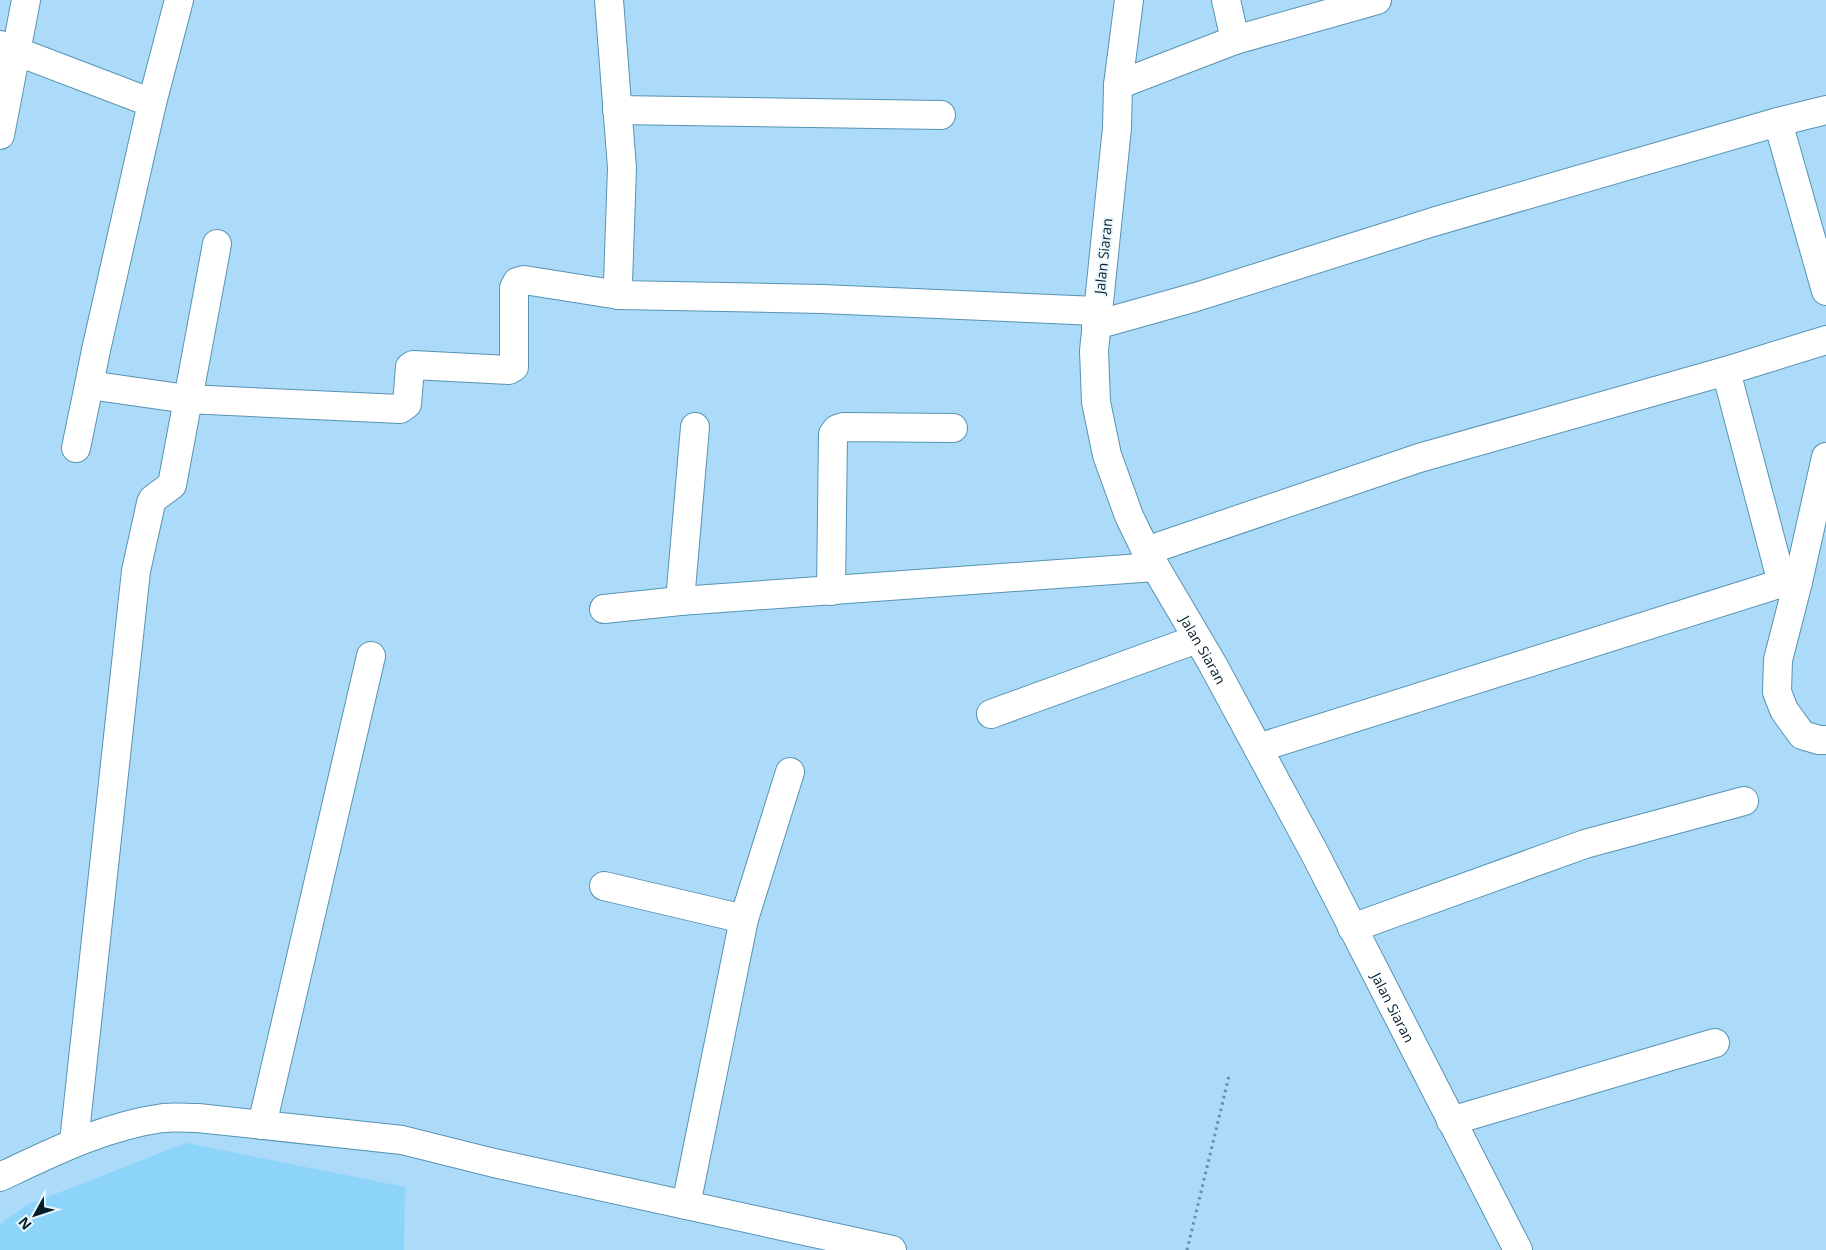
<svg xmlns="http://www.w3.org/2000/svg" width="1826" height="1250" font-family="'Open Sans',sans-serif">
<style>
.built{fill:#8dd4fb}
.lines{fill:none;stroke-linecap:round;stroke-linejoin:round}
.minor-casing{stroke:#5793b4;stroke-width:30}
.path{stroke:#678ea4;stroke-width:3;stroke-dasharray:2.5 4;stroke-linecap:butt}
.minor{stroke:#fff;stroke-width:28}
.labels{text-anchor:middle;dominant-baseline:central;stroke-width:4;stroke-linejoin:round;paint-order:stroke}
.street-label{font-size:14px;fill:#031c29;stroke:#ebf7fe}
</style>
<rect width="100%" height="100%" fill="#abdbf8"/>
<path class="built" d="M186 1143 405 1187 404 1250H0V1224L27 1205Z"/>
<g class="lines">
<g class="minor-casing">
<g id="minor">
<path d="M179 0 152 103 96 350 89 385 187 399 400 409 407 404 410 367 413 365 509 370 514 367V288L517 282 524 280 619 295"/>
<path d="M609 0 622 168 618 282 619 295 822 299 1097 311"/>
<path id="s1" d="M1129 0 1118 85 1117 128 1094 351 1096 402 1107 455 1129 516 1146 551 1212 663 1314 852 1518 1250"/>
<path d="M1226 0 1235 40"/>
<path d="M0 45 152 103"/>
<path d="M1118 85 1235 40 1377 0"/>
<path d="M617 110 941 115"/>
<path d="M1778 122 1826 291"/>
<path d="M0 135 26 0"/>
<path d="M1096 325 1196 297 1433 222 1778 122 1826 110"/>
<path d="M1726 371 1782 583"/>
<path d="M76 448 89 385"/>
<path d="M1826 457 1798 582 1778 660 1777 692 1784 710 1802 735 1819 740H1826"/>
<path d="M1146 551 1419 458 1726 371 1826 340"/>
<path d="M831 591 833 434 837 429 843 427 953 428"/>
<path d="M680 601 695 427"/>
<path d="M604 609 680 601 1155 567"/>
<path d="M991 714 1197 639"/>
<path d="M1258 748 1782 583 1798 582"/>
<path d="M604 886 744 919"/>
<path d="M1352 928 1585 844 1744 801"/>
<path d="M1451 1121 1715 1043"/>
<path d="M262 1125 371 656"/>
<path d="M74 1142 136 571 151 503 153 499 172 485 217 244"/>
<path d="M0 1177C53 1152 105 1126 163 1118 174 1117 187 1118 198 1118L402 1140 494 1163 892 1250"/>
<path d="M686 1205 744 919 790 772"/>
</g>
</g>
<path class="path" d="M1187 1250 1229 1076"/>
<use href="#minor" class="minor"/>
</g>
<g class="labels">
<g class="street-label">
<text transform="translate(1103 256) rotate(-84)">Jalan Siaran</text>
<text stroke="none"><textPath href="#s1" startOffset="676">Jalan Siaran</textPath></text>
<text stroke="none"><textPath href="#s1" startOffset="1081">Jalan Siaran</textPath></text>
</g>
</g>
<g transform="translate(35 1215) rotate(230)" stroke="#ebf7fe" stroke-width="4" paint-order="stroke">
<path d="M0-4L9 19L0 12L-9 19Z" fill="#031c29"/>
<text y="-8" font-size="14" font-weight="bold" text-anchor="middle" fill="#031c29">N</text>
</g>
</svg>
